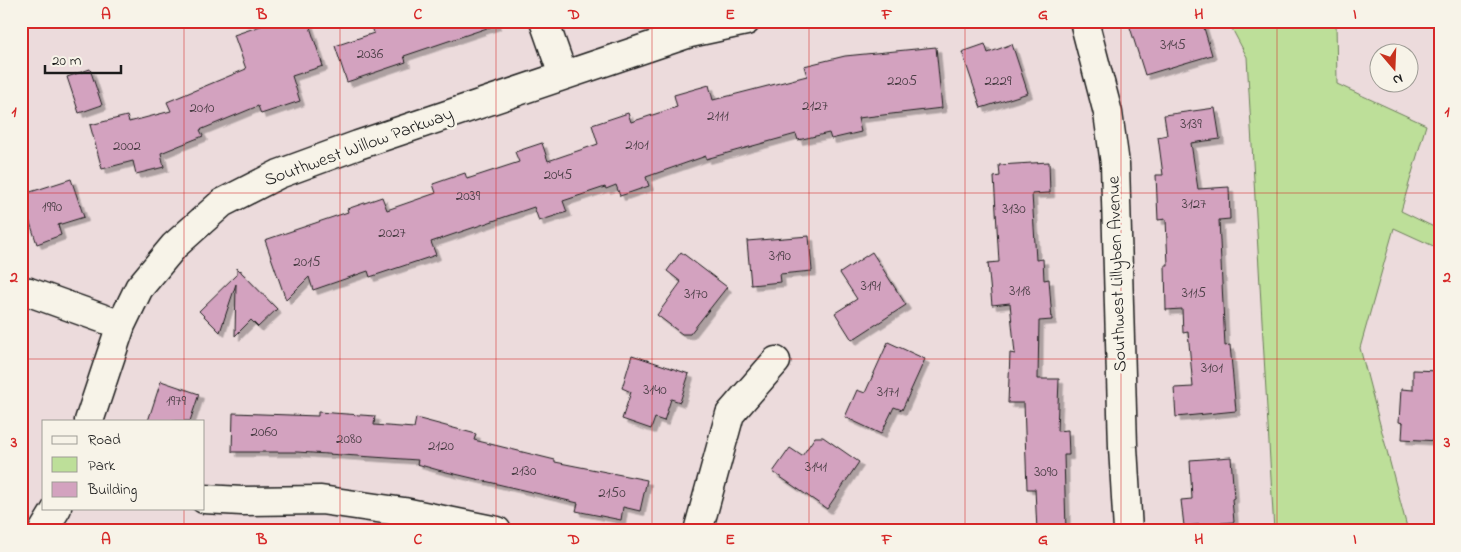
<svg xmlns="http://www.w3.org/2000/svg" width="1461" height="552" font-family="'Indie Flower',sans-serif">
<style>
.green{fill:#bddf99;stroke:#6c7e5a}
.building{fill:#d3a2bf;stroke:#1c1c1c;filter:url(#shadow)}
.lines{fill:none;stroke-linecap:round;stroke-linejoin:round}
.minor-casing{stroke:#1c1c1c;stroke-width:31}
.minor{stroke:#f7f3e8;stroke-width:28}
.grid{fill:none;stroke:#d62828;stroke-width:1;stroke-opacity:0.55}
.labels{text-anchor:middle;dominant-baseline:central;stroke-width:5;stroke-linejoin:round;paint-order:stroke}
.number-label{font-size:15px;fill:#4a3e45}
.street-label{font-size:18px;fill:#1c1c1c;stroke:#f7f3e8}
.neatline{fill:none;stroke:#d62828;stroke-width:2}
.grid-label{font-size:16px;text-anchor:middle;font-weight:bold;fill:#d62828}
</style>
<defs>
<filter id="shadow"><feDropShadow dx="4.5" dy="4.5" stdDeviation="0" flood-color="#0004"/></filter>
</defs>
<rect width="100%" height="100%" fill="#ecdbdc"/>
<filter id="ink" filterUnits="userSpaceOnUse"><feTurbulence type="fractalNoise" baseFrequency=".02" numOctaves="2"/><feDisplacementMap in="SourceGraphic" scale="10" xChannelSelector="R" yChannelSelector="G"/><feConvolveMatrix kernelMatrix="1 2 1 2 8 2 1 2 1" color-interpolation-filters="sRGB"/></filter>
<g filter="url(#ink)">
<path class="green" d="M1228 21H1336L1337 84 1426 125 1401 211 1440 230V249L1394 228 1360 348 1408 531H1274L1247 57Z"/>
<path class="building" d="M275 21H308L323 66 292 76 300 101 261 114 258 106 200 130 203 136 161 153 164 167 136 174 133 161 102 169 90 125 127 116 129 122 171 111 167 102 246 69 234 35Z
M386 21H495L496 25 404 56 406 62 347 82 335 46 374 33 372 26Z
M1128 21H1202L1212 55 1145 75Z
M985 44 988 53 1012 44 1028 93 981 108 962 52Z
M936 47 942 108 858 118 861 132 831 139 829 133 798 140 796 134 706 159V156L646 177 649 186 620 196 616 185 606 189 605 187 563 201 567 212 539 221 534 207 431 242 436 255 370 277 368 271 313 290 309 277 286 300 265 240 348 212 347 209 382 197 387 210 436 193 433 184 465 173 467 179 519 162 515 152 542 143 548 161 598 144 592 125 628 113 631 122 677 107 674 95 709 85 713 100 807 76 804 66 845 56Z
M90 69 102 105 79 113 67 77Z
M1215 108 1220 139 1191 143 1198 189 1229 187 1230 219 1219 220 1225 346 1230 345 1236 411 1176 417 1174 388 1193 387 1188 332 1183 333 1182 309 1166 310 1165 265H1168L1166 219 1158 220 1156 175H1163L1158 137 1167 135 1164 115Z
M1049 162 1050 193 1032 194 1036 260 1043 259 1044 280 1049 279 1052 320 1039 321 1038 379H1059L1057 431 1068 430 1069 455H1064L1066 531H1037L1035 489H1027L1024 403H1008L1010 353 1015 354 1010 303 992 305 988 263 999 262 994 177 1000 176 999 165Z
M71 179 84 217 58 225 61 235 37 244 21 195Z
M809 236 812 271 780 274 781 282 751 285 747 241Z
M681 252 727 287 690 334H682L657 315 681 282 667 271Z
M872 252 906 305 852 340 835 313 857 299 840 273Z
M237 268 240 271 241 270V272L277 309 258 327 251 320 235 336 236 284 220 332 199 311 237 274Z
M888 342 925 359 902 410 894 407 881 434 845 417 857 390 865 393Z
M632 355 689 374 680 402 671 399 664 421 655 418 651 429 622 419 631 392 622 388Z
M1413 370 1440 371V441L1402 439 1403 423 1399 422 1401 389 1413 390Z
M161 381 199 394 190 421H148Z
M318 412 375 416 374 425 414 428 416 418 476 434 474 440 555 460V462L647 480 640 511 623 507 621 520 576 511 578 503 438 470 417 464 418 460 297 452H232L233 413 318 416Z
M815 437H823L859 462 827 509 773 472 790 448 802 456Z
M1231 457 1234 498 1232 499 1234 522 1184 526 1181 500 1192 499 1190 460Z"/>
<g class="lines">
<g class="minor-casing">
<path id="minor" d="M544 21 563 75
M1084 21 1108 113 1115 164 1123 447 1128 531
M21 291 29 292 121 325
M89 421 121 325 139 288 174 246 222 203 279 174 358 145 690 33 746 21
M204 499 242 501 321 500 404 512 497 531
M43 531 57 508
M698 531 730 414 776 361"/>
</g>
<use href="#minor" class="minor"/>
</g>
</g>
<path class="grid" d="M184 21V421M340 21V531M496 21V531M652 21V531M809 21V531M965 21V531M1121 21V531M1277 21V531M21 193H1440M21 359H1440M184 508V531"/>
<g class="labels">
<g class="number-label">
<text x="1173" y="45">3145</text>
<text x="370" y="54">2036</text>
<text x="902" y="81">2205</text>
<text x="998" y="81">2229</text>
<text x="815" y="106">2127</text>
<text x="202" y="108">2010</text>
<text x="718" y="116">2111</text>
<text x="1191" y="124">3139</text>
<text x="637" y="145">2101</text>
<text x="127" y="146">2002</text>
<text x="558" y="175">2045</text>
<text x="468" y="196">2039</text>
<text x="1194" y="204">3127</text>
<text x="52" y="207">1990</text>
<text x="1014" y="209">3130</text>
<text x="392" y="233">2027</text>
<text x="780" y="256">3190</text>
<text x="307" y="262">2015</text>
<text x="871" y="286">3191</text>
<text x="1020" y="291">3118</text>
<text x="1194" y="293">3115</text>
<text x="696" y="294">3170</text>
<text x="1212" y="368">3101</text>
<text x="655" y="390">3140</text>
<text x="888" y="392">3171</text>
<text x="176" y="401">1979</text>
<text x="264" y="432">2060</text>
<text x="349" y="439">2080</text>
<text x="441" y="446">2120</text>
<text x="816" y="467">3141</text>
<text x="524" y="471">2130</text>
<text x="1046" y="472">3090</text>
<text x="612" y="493">2150</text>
</g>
<g class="street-label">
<text transform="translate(359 148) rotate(-20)">Southwest Willow Parkway</text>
<text transform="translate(1118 274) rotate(-92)">Southwest Lillyben Avenue</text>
</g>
</g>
<rect width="1461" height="552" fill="none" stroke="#f7f3e8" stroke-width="55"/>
<rect x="42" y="420" width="162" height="90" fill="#f7f3e8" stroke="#9f9d96"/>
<rect x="52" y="436" width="25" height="8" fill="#f7f3e8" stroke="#9f9d96"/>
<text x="88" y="444" font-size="15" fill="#1c1c1c">Road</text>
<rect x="52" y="457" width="25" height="15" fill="#bddf99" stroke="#9f9d96"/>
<text x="88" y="470" font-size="15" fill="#1c1c1c">Park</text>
<rect x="52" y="482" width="25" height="15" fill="#d3a2bf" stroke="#9f9d96"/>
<text x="88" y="494" font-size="15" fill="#1c1c1c">Building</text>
<g transform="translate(1394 68) rotate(161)"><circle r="24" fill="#f7f3e8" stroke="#9f9d96"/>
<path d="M0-4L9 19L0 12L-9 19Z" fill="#c8321e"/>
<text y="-8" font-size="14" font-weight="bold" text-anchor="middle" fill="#1c1c1c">N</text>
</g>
<path d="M45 65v8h76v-8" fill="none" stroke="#1c1c1c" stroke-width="2.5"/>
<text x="52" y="65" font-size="15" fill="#1c1c1c" stroke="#f7f3e8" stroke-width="4" paint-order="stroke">20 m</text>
<rect x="28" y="28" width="1406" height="496" class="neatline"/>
<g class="grid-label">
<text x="106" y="19">A</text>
<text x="262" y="19">B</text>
<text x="418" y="19">C</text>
<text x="574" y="19">D</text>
<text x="730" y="19">E</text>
<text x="887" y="19">F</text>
<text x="1043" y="19">G</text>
<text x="1199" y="19">H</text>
<text x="1355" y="19">I</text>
<text x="14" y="116">1</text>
<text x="1447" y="116">1</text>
<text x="14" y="282">2</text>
<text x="1447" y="282">2</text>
<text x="14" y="447">3</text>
<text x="1447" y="447">3</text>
<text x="106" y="544">A</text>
<text x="262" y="544">B</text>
<text x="418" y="544">C</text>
<text x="574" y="544">D</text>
<text x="730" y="544">E</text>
<text x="887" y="544">F</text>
<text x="1043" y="544">G</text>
<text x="1199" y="544">H</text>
<text x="1355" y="544">I</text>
</g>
</svg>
